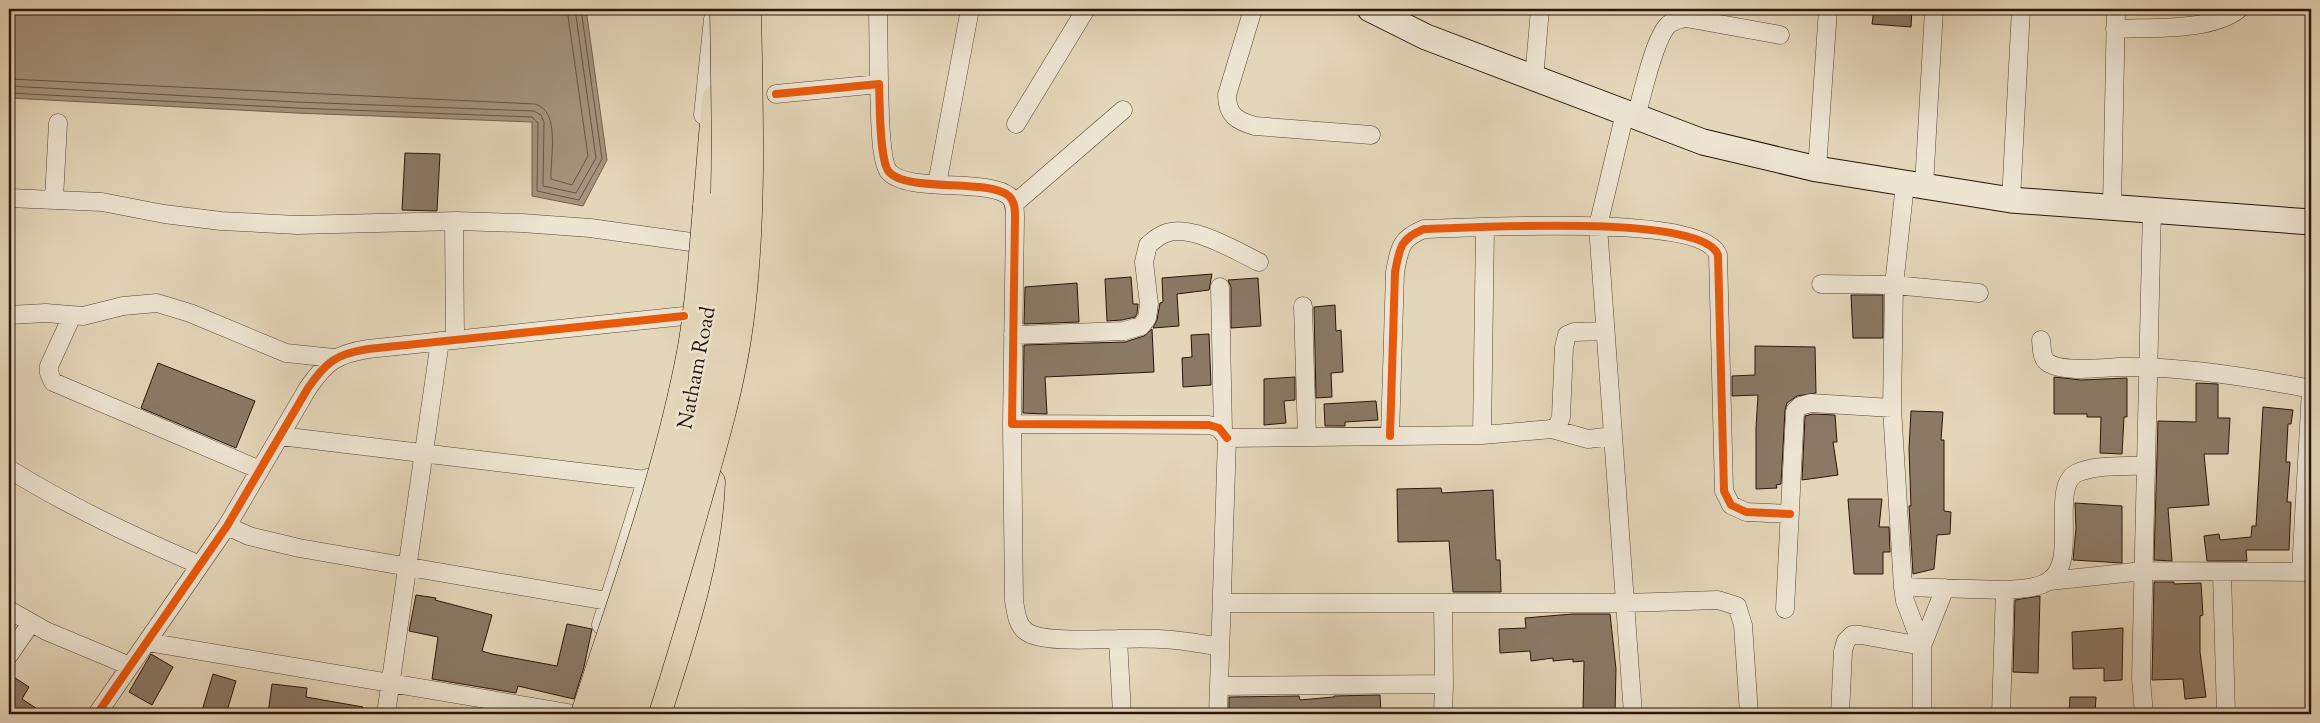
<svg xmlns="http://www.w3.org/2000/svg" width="2320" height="723" font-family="'Sorts Mill Goudy',serif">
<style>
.water{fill:#a4947d;stroke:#73614f}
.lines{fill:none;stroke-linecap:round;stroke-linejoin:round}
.shore{stroke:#665443;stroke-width:1}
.building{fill:#8a7965;stroke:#291509}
.street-casing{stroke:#584535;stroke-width:19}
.secondary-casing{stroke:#291509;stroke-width:27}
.highway-casing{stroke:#291509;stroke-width:29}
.street{stroke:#ede4d2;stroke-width:18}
.secondary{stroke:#ede4d2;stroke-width:25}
.highway{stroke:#e4d6b9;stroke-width:28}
.highway-bridge-casing{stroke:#291509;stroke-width:29;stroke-linecap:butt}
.highway-bridge{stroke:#e4d6b9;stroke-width:28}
.cycleway-casing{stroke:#ede4d2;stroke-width:11}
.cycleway{stroke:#e8590c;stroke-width:8}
.labels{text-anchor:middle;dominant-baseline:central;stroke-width:5;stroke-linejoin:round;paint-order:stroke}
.street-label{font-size:21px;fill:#291509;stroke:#ede4d2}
</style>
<rect width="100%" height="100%" fill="#e4d6b9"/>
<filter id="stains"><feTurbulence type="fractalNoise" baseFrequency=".004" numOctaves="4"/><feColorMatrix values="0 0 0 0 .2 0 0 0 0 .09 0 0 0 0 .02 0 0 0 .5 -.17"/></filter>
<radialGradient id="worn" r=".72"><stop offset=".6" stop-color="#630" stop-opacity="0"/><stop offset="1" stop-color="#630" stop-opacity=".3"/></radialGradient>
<path class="water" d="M9 9H586L607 160 583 206 532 196V122L296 113 9 98Z"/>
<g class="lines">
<path class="shore" d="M9 79 535 104C561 111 550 158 551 179L572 185 588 156 567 9
M9 86 296 102 534 111 541 115 544 122 543 186 576 193 596 158 575 9
M9 93 296 108 532 117 538 123 537 191 579 200 602 159 581 9"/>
</g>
<path class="building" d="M1874 9H1912L1911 27 1872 24Z
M405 153 440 154 437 211 402 210Z
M1212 274 1209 290 1177 294 1179 326 1153 328 1157 320 1160 303 1163 302 1162 278Z
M1131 277 1133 304H1138L1137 314 1135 317 1122 320 1107 321 1105 279Z
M1258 278 1261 326 1231 328V287L1228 280Z
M1077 283 1079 322 1024 324 1025 287Z
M1851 295H1883V338H1853Z
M1335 305 1336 331 1341 330 1343 372 1331 373 1332 397 1316 398 1314 307Z
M1152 329 1154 372 1045 377 1047 414 1023 413 1024 345 1125 342 1144 336Z
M1209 334 1211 385 1183 387 1182 358 1192 357 1191 335Z
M1755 346 1815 347 1816 393 1797 396 1787 403 1785 410 1781 484 1776 485 1777 488 1756 489V428L1758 395 1732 396V376L1755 375Z
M158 363 255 401 236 448 141 408Z
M1295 377V400L1284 401 1286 423 1264 425V379Z
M2054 377 2081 380 2127 378V417H2124L2122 454 2100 453 2101 417H2087V414H2054Z
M2196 383 2218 384V418H2230L2228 454H2204L2209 505 2168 508 2172 561 2154 560 2158 421 2196 422Z
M1376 401 1378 420 1345 422V426H1325L1324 404Z
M2263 407 2293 410 2291 424H2288L2286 462H2290L2287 502H2291L2289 550H2246L2247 561H2207L2204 536 2219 534 2220 540 2251 537 2252 526H2256Z
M1911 411 1943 412 1941 440H1944V511L1951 512 1950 534 1937 535 1934 569 1913 574 1909 506H1911L1909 449Z
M1812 414 1835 415 1837 442H1833L1838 475 1802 480 1805 416Z
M1441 488 1442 493 1493 490 1496 560H1500L1501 592H1453L1449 541 1398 542 1397 489Z
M1848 499H1882L1879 527H1889L1890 552H1883V574H1854Z
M2075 503 2122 506V563L2073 560 2076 528Z
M2154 582H2174V584L2201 583 2203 615 2200 616V652L2206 697 2185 699 2183 679 2152 680Z
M416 595 436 598 435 600 492 615 482 651 492 654 557 666 567 624 592 629 584 667 574 699 518 686 516 693 432 679 438 637 409 631Z
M2040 596 2038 673 2013 672 2015 600Z
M1572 614H1610L1616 669 1615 713 1583 711 1584 661 1573 662V659L1553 661V658L1531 661 1530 651 1500 653 1499 629 1526 628 1525 618Z
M2123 628 2122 680 2104 681V668L2073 669 2072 632Z
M151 654 173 667 152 705 129 692Z
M9 674 29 687 22 699 45 714H9Z
M213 674 236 681 226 714H201Z
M272 684 307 688 306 697 363 707 362 714H268Z
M1380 695 1381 714H1229V697L1299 696 1300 700 1334 697V696Z
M2070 697H2096L2095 714H2069Z"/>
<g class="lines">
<g class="street-casing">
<path id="street" d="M878 9 879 84
M1253 9 1227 95C1227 115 1237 121 1255 126L1371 135
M2115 29C2151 27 2210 32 2239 9
M1534 79 1540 9
M776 94 879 84C880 102 879 160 889 172 908 193 988 178 1009 196 1015 202 1015 210 1015 218L1012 424 1209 425 1219 428 1227 438
M1625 113 1598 226 1633 714
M703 115 713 19
M1636 117C1642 96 1654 39 1668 25 1674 20 1679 19 1686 18L1780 35
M1016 124 1086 9
M1817 169 1828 9
M937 184 970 9
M1905 184 1894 285 1892 408 1903 587 1905 601 1922 646V714
M1924 186 1934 9
M9 198 102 202 164 214 221 221 297 225 457 221 522 223 590 228 691 242
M54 199 58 123
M2011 200 2021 9
M1014 204 1123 110
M2112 206 2116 9
M454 222 455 339
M1821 284 1894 285 1979 293
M1220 287 1223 431
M1303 306 1307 437
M9 315 46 313 83 316 123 306 157 303 190 313 286 353 334 358
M72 316 49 366V373L53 382 260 470
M1013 335 1124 331 1141 326 1147 318 1149 304 1144 262 1148 245C1153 241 1158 236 1164 234 1189 222 1236 251 1259 262
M2041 340C2042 347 2041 357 2047 362 2061 373 2101 368 2119 367 2180 366 2251 377 2311 389
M1012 424 1014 601C1016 612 1017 626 1027 632 1042 643 1098 639 1118 639L1122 714
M1552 429 1588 439 1613 436
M1482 435 1485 228
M280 436 646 480
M1390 436 1395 272C1400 247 1400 239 1424 229 1468 228 1703 213 1718 255L1724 491 1731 505 1746 512 1790 514
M9 469C70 507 134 537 200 565
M227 526 249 536 299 548 619 603
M2301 571 2311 390
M2222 573 2226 714
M2050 581 2143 571 2311 572
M1903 587 2005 590
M1222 603H1625L1718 600 1737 606 1743 625 1749 714
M1443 603 1444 684
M1785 609 1795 411 1800 406 1811 403 1892 408
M9 610 46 631 130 666
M601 625 647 478
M1118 639C1157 637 1183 640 1220 647
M147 642 574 714
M9 655 31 623
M1219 686 1227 438 1482 435 1552 429 1558 425 1561 417 1564 347 1567 335 1574 332 1605 331
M97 714 227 526 308 388C326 362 336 354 368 349L684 316
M386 714 440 341
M1218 714 1219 686 1444 684 1443 714
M1840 714 1843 651 1846 641 1852 635H1861L1922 646 1945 588
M2001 714 2005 590C2019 589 2038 589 2050 580 2079 560 2049 486 2077 473 2097 464 2125 467 2146 465
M2144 714 2141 679 2152 209"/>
</g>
<g class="secondary-casing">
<path id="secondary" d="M1370 9 1426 37 1703 142 1817 169 2011 200 2311 222"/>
</g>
<g class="highway-casing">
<path id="highway" d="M707 207 716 99
M657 714C681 638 708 562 711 482"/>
</g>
<use href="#street" class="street"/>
<use href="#secondary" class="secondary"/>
<use href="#highway" class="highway"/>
<g class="highway-bridge-casing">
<path id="highway-bridge" d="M585 714C624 593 669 472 692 347 700 301 703 254 707 207
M609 714 694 434C732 296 726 151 724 9
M633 714C654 650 673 584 692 519 710 455 730 392 739 325 753 220 749 114 747 9"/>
</g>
<use href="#highway-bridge" class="highway-bridge"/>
<g class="cycleway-casing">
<path id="cycleway" d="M776 94 879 84C880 102 879 160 889 172 908 193 988 178 1009 196 1015 202 1015 210 1015 218L1012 424 1209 425 1219 428 1227 438
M1390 436 1395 272C1400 247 1400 239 1424 229 1468 228 1703 213 1718 255L1724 491 1731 505 1746 512 1790 514
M97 714 227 526 308 388C326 362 336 354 368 349L684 316"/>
</g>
<use href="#cycleway" class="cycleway"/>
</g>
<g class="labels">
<g class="street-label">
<text transform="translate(698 368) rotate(-79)">Natham Road</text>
</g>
</g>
<rect width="2320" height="723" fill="none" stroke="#e4d6b9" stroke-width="30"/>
<rect x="10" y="10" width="2300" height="703" fill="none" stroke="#291509" stroke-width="2.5"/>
<rect x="15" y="15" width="2290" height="693" fill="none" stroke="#291509"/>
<rect width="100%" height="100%" filter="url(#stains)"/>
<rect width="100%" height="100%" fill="url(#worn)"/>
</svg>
